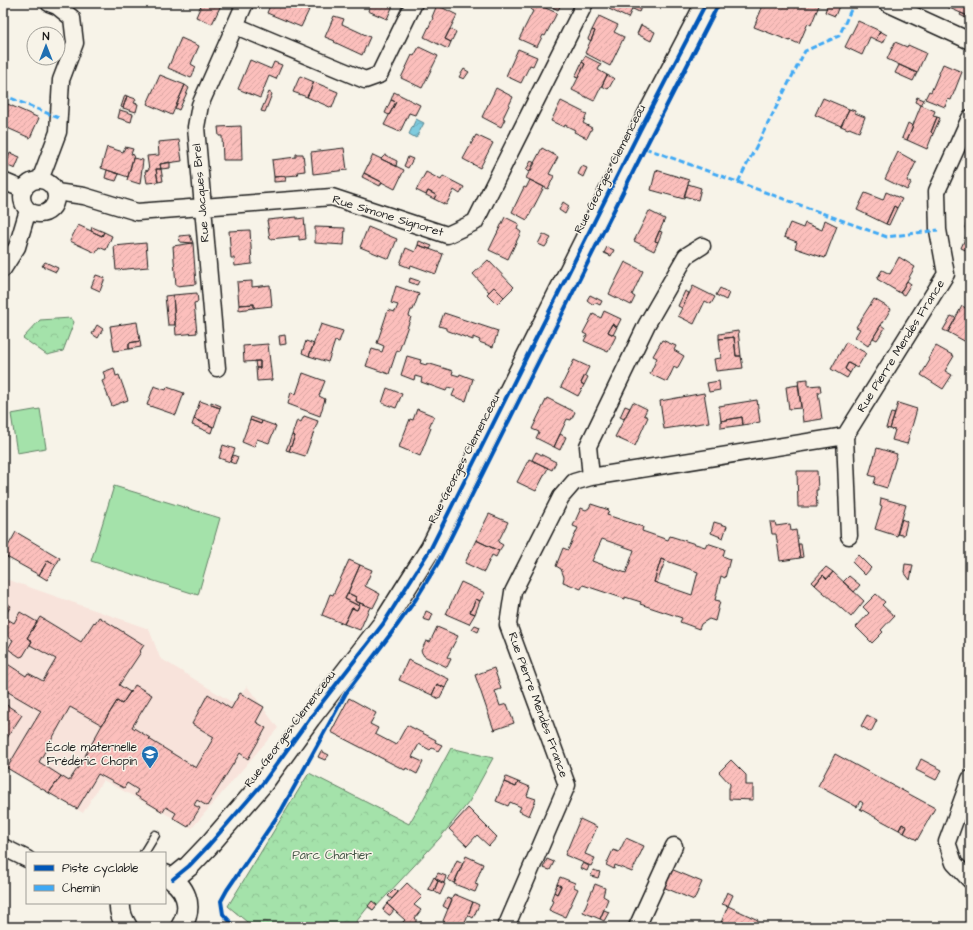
<svg xmlns="http://www.w3.org/2000/svg" width="973" height="930" font-family="'Architects Daughter',sans-serif">
<style>
.built{fill:#f8e3db}
.forest{fill:url(#forest-crowns);stroke:#607f63}
.garden{fill:#a4e2aa;stroke:#607f63}
.water{fill:url(#water-waves);stroke:#578590}
.building{fill:url(#building-hatch);stroke:#1c1c1c;fill-rule:evenodd}
.lines{fill:none;stroke-linecap:round;stroke-linejoin:round}
.service-casing{stroke:#1c1c1c;stroke-width:11}
.minor-casing{stroke:#1c1c1c;stroke-width:19}
.tertiary-casing{stroke:#1c1c1c;stroke-width:23}
.service{stroke:#f7f3e8;stroke-width:8}
.minor{stroke:#f7f3e8;stroke-width:16}
.tertiary{stroke:#f7f3e8;stroke-width:20}
.quiet{stroke:#3fa9f5;stroke-width:3;stroke-dasharray:6 3;stroke-linecap:butt}
.cycleway-casing{stroke:#f7f3e8;stroke-width:6}
.cycleway{stroke:#0057b8;stroke-width:4}
.labels{text-anchor:middle;dominant-baseline:central;stroke-width:3;stroke-linejoin:round;paint-order:stroke}
.street-label{font-size:12px;fill:#1c1c1c;stroke:#f7f3e8}
.poi-label{font-size:12px;fill:#1c1c1c;stroke:#f7f3e8;text-anchor:end}
.park-label{font-size:12px;fill:#455747;stroke:#f7f3e8}
</style>
<defs>
<pattern id="forest-crowns" width="20" height="18" patternUnits="userSpaceOnUse"><rect width="20" height="18" fill="#a4e2aa"/><path d="M2 6a3 3 0 1 1 6 0M12 15a3 3 0 1 1 6 0" fill="none" stroke="#8dc192"/></pattern>
<pattern id="water-waves" width="16" height="10" patternUnits="userSpaceOnUse"><rect width="16" height="10" fill="#7fcbde"/><path d="M0 5q4-4 8 0t8 0" fill="none" stroke="#6daebe"/></pattern>
<pattern id="building-hatch" width="6" height="6" patternUnits="userSpaceOnUse"><rect width="6" height="6" fill="#fcbfbc"/><path d="M-1 1l2-2M0 6l6-6M5 7l2-2" fill="none" stroke="#d7a4a1"/></pattern>
</defs>
<rect width="100%" height="100%" fill="#f7f3e8"/>
<filter id="ink" filterUnits="userSpaceOnUse"><feTurbulence type="fractalNoise" baseFrequency=".025" numOctaves="2"/><feDisplacementMap in="SourceGraphic" scale="8" xChannelSelector="R" yChannelSelector="G"/><feConvolveMatrix kernelMatrix="1 2 1 2 8 2 1 2 1" color-interpolation-filters="sRGB"/></filter>
<g filter="url(#ink)">
<path class="built" d="M3 578 149 629 160 658 233 703 247 686 278 728 192 828 103 780 83 813 3 765Z"/>
<path class="forest" d="M71 318 74 322 63 351 47 355 23 338 40 320Z
M451 748 493 758 469 802 439 839 373 910 368 907 352 927H253L228 906 309 773 409 824 424 798Z"/>
<path class="garden" d="M40 409 46 448 17 453 11 414Z
M114 486 220 518 198 595 91 561Z"/>
<path class="water" d="M416 119 424 123 416 138 409 134Z"/>
<path class="building" d="M202 3H222L212 24 196 17Z
M271 3H295L309 10 301 27 267 13Z
M371 3H394L387 19 368 11Z
M534 3 557 13 545 36 543 35 537 47 519 39 533 11 531 10Z
M545 3H562L558 10Z
M612 3H635L628 18 609 9Z
M635 3H643L639 12 633 9Z
M764 3H820L811 25 808 23 799 44 790 40V41L754 27Z
M828 3H832L839 6 835 16 825 12Z
M948 3H970V17L947 7Z
M437 5 457 15 445 39 451 42 448 49 424 37 433 18 432 17Z
M961 13 970 17V20L960 15Z
M334 16 344 19 342 24 370 37 362 55 334 42 335 41 325 37Z
M599 16 618 25 614 32 624 37 610 66 585 53 595 31 592 30Z
M858 21 880 31 876 40 870 37 862 55 845 47Z
M641 25 655 32 651 41 637 34Z
M450 29 456 32 451 42 445 39Z
M592 30 595 31 591 41 588 39Z
M880 31 887 35 883 43 876 40Z
M181 38 199 46 191 64 196 67 191 78 168 68Z
M895 42 907 47 908 45 926 53 917 73 887 59Z
M419 47 438 56 422 88 401 78 412 55 414 56Z
M518 49 537 57 533 66 530 65 521 83 506 76Z
M585 56 601 64 598 70 607 75 594 101 572 90 585 64 582 62Z
M250 60 271 69 274 62 282 65 276 79 269 76 260 98 238 89Z
M582 62 585 64 578 78 575 77Z
M943 64 962 72 951 100 948 99 945 107 925 99 929 91 931 92Z
M899 65 917 73 913 81 895 73Z
M464 69 469 72 464 79 459 77Z
M160 75 185 85 172 115 147 104Z
M607 75 613 78 614 79 609 88 608 89 602 86Z
M300 76 314 82 307 97 293 92Z
M314 82 338 92 332 108 307 97Z
M185 85 189 88 179 110 175 108Z
M496 88 513 97 503 118 505 119 501 127 482 117Z
M269 92 272 94 265 112 261 111Z
M394 92 420 105 415 115 409 113 400 132 384 125 396 102 391 100Z
M125 95 127 96 123 108 121 107Z
M127 96 136 99 134 103 138 104 136 112 123 108Z
M917 97 924 100 921 105 915 102Z
M823 98 849 109 841 126 815 115Z
M391 100 396 102 389 115 385 113Z
M561 101 587 114 583 123 592 128 587 138 574 132 575 130 565 125 564 127 551 121Z
M3 102 39 118 30 138 3 126Z
M921 105 935 111 933 116 937 117 931 132 933 134 927 149 907 140Z
M849 109 855 111V113L865 117 859 132 849 128 848 129 841 126Z
M120 110 133 114 131 122 118 118Z
M937 117 940 118 933 134 931 132Z
M908 123 913 126 907 140 902 138Z
M241 126 242 160H223L222 136H219L218 127Z
M476 135 493 143 480 168 463 159Z
M179 140 182 161 160 164 161 169H156L158 182 147 183 145 171 149 170 147 156 159 155 158 142Z
M107 147 123 152 125 147 133 149 131 154 134 155 128 177 101 168Z
M344 148 347 170 313 174 311 152Z
M542 148 558 157 549 174 554 176 548 189 526 178Z
M898 152 916 162 907 181 911 183 907 190 885 179Z
M10 153 20 157 15 169 6 165Z
M296 154H303L305 171 297 172 298 175 274 177 272 160 296 157Z
M373 155 404 170 395 189 364 173Z
M385 155 397 161 396 166 381 159Z
M408 157 413 159 408 168 404 166Z
M133 158 143 160 140 184 127 180Z
M531 161 535 163 530 172 526 170Z
M170 162V168L161 169 160 164Z
M582 166 587 168 583 177 578 174Z
M156 169H161L163 181 158 182Z
M107 170 119 174 116 181 105 178Z
M656 170 689 180 684 199 651 190Z
M426 172 441 180 443 176 464 187 460 194 454 190 446 205 434 199 436 195 428 191 426 195 416 190Z
M364 173 382 182 380 186 362 177Z
M285 176 286 181 274 182V177Z
M530 180 544 187 527 220 512 212 524 187 526 188Z
M688 184 701 188 698 200 684 196Z
M428 191 436 195 434 199 426 195Z
M886 192 902 199 897 208 894 206 886 224 857 210 865 193 883 200Z
M563 202 569 206 565 214 559 210Z
M894 206 897 208 889 225 886 224Z
M649 211 665 219 655 241 658 242 654 251 634 241Z
M970 215V252L961 248 967 234 965 227Z
M297 217V219L304 218 306 239 299 240V236L270 239 267 220Z
M505 217 519 224 517 229 521 232 508 259 489 250Z
M825 220 837 226 825 258 795 248 797 242 784 237 790 223 803 228 805 223 822 230Z
M78 225 102 236 104 232 112 236 106 250 99 247 96 253 70 241Z
M92 227 104 232 102 236 91 231Z
M315 227 345 228 344 245 315 243Z
M368 227 397 239 389 259 360 247Z
M250 230 252 264 235 266 234 258H231L229 231Z
M659 231 662 232 658 242 655 241Z
M543 234 551 238 545 247 538 244Z
M190 235 193 243 180 242 179 236Z
M419 241 432 246 430 249 418 245Z
M146 243 148 267 116 270 114 246Z
M193 243 196 284 176 286 173 246Z
M418 245 443 254 436 274 411 265 410 268 400 264 406 248 415 252Z
M607 247 614 250 611 256 604 253Z
M899 257 915 267 900 293 877 279 882 270 890 274Z
M488 260 514 287 504 297 494 287 489 292 473 274Z
M45 262 58 268 56 272 42 266Z
M625 262 643 271 632 295 635 297 631 305 609 294Z
M96 275 105 278 100 291 91 287Z
M410 278 419 281 417 285 409 282Z
M252 281V287L270 285 272 306 254 308V304L239 305 237 282Z
M907 281 911 284 904 295 900 293Z
M396 286 419 294 413 310H411L409 316 411 317 399 351 397 350 389 374 366 366 372 349 382 352 384 346 377 343 388 310 395 312 398 305 391 303Z
M693 286 715 297 711 304 705 301 694 324 678 316Z
M494 287 504 297 497 304 487 294Z
M720 288 729 293 726 300 716 295Z
M685 291 689 293 682 308 678 306Z
M197 293 198 302 194 303 197 333 176 335 173 295Z
M173 295 175 325H168L165 296Z
M590 295 602 301 600 305 596 303 592 304 587 300Z
M874 299 891 309 868 346 855 337 860 329 856 327Z
M254 304V308L239 310V305Z
M962 306 970 310V335L966 342 948 332Z
M604 311 621 319 617 327 612 324 608 332 616 336 608 352 584 341 587 335 583 333 593 314 601 318Z
M444 313 498 331 493 347 479 342 480 340 473 337V340L446 330V328L439 326Z
M951 316 956 318 948 332 943 330Z
M137 322 140 341 129 343V349L114 351 110 326Z
M321 324 343 331 339 342 335 341 328 362 309 356Z
M612 324 617 327 613 335 608 332Z
M97 325 103 329 98 338 92 334Z
M881 325 885 328 877 340 873 338Z
M738 331 741 356H736L734 337 719 339V334Z
M285 335 286 344 280 345 279 336Z
M734 337 736 356H741L743 368 716 371 714 359 721 358 719 339Z
M662 340 676 346 674 350 684 356 677 369 674 367 667 382 650 374 657 358 653 356Z
M140 341 141 347 129 349V343Z
M306 341 314 344 309 356 302 353Z
M846 342 866 353 857 368 848 363 845 369 850 373 847 378 831 369Z
M268 344 272 380 257 381 256 368H260V361L244 362 243 346Z
M936 346 954 356 945 371 952 375 943 389 921 375 930 360 928 359Z
M407 356 421 360 420 363 426 365 427 363 453 371 452 374 459 376 460 374 473 379 466 401 452 396 455 389 448 387 446 391 421 382 422 378 415 376 414 380 401 375Z
M574 360 589 367 581 383 584 385 578 396 561 387Z
M255 361H260V368H256Z
M848 363 854 366 850 373 845 369Z
M114 368 116 376 119 375 128 400 112 406 102 381 106 379 103 372Z
M303 373 325 381 319 396 325 399 320 416 288 404 291 392 296 394Z
M585 375 588 377 584 385 581 383Z
M808 379V386L820 385 821 392H818L822 419 803 422 798 380Z
M719 381 720 390 709 392 707 383Z
M798 385 801 408 789 409 786 387Z
M154 386 166 390 167 387 184 393 176 415 147 405Z
M387 388 402 394 396 408 382 403Z
M704 393 709 422 664 429 660 401Z
M547 398 575 412 571 420 567 419 554 447 536 438 539 432 532 429Z
M757 400 760 422 743 425 742 417 721 421 719 406Z
M200 401 220 408 214 427 194 419Z
M211 402 221 406 220 408 211 405Z
M633 402 647 409 644 415 648 417 635 446 615 437Z
M898 403 917 409 907 444 892 440 895 430 890 429Z
M625 406 630 408 624 419 620 417Z
M417 409 434 416 429 427 431 428 420 456 399 447 410 419 413 420Z
M891 413 895 414 890 429 886 428Z
M304 416 318 421 305 456 289 451 295 436 292 435 297 420 301 422Z
M251 417 262 421 261 424 250 420Z
M742 417 743 425 721 428V421Z
M194 419 213 427 211 433 192 425Z
M250 420 261 424 262 421 276 426 269 443 257 439 254 447 242 442Z
M560 434 566 437 560 450 554 447Z
M292 435 295 436 289 451 286 450Z
M223 445 235 449 230 462 219 458Z
M877 448 897 454 887 488 874 484 876 477 869 475Z
M536 452 556 462 552 470 532 460Z
M233 455 238 457 235 464 230 462Z
M529 459 548 468 536 491 517 482Z
M797 471H817L818 490H816L817 507H798Z
M881 498 906 505 897 536 875 529 882 506 880 505Z
M591 504 609 510 607 515 643 527 642 531 668 540 670 536 705 547 707 543 725 549 723 556 730 559 725 578 721 576 715 600 720 601 715 621 709 619 701 624 699 629 680 622 682 618 640 604 641 602 625 597V599L583 585 581 589 563 582 564 577 561 569 556 566 563 548 568 550 578 528 573 526 581 508 586 510 589 508ZM602 539 634 550 626 573 592 561ZM661 559 698 572 692 595 654 582Z
M489 514 508 522 498 542 503 545 499 551 476 540Z
M901 519 906 521 907 522 904 535H902L897 534Z
M714 522 727 526 723 538 711 533Z
M770 522H775L776 526 790 524 791 531 796 530 800 558 780 561 776 534H772Z
M16 532 60 558 56 565 48 560 39 575 3 555Z
M476 540 499 551 496 557 492 555 484 572 465 563Z
M798 544H801L803 557 800 558Z
M858 555 871 568 865 575 852 562Z
M661 559 665 561 657 583 654 582Z
M48 560 56 565 47 580 39 575Z
M349 560 360 565 345 599 359 606 357 610 352 608 344 624 322 615 330 594 333 595Z
M905 564 913 565 910 580 904 572Z
M360 565 372 570 365 586 380 594 373 608 355 601 356 597 348 593Z
M826 567 833 572 827 579 823 575 815 585 812 582Z
M833 572 864 601 851 617 815 585 823 575 827 579Z
M849 576 860 585 854 592 843 582Z
M461 582 485 593 480 601 476 599 470 612 475 614 469 624 446 614Z
M348 593 356 597 355 601 360 603 359 606 345 599Z
M876 594 885 602 882 605 894 616 881 630 883 632 872 643 856 627 869 613 863 607Z
M476 599 480 601 475 614 470 612Z
M3 601 11 606 4 617 14 623 20 612 37 622 27 638 32 641 23 656 20 657 8 649 13 640 8 637 3 639Z
M360 603 370 607 360 630 344 624 352 608 357 610Z
M426 611 433 614 430 621 423 619Z
M40 617 81 642 94 622 95 623 99 617 144 645 140 651 141 652 119 685 130 692 122 704 117 701 102 725 70 707 39 762 61 776 49 793 7 768 41 711 3 689V669L6 663 26 676 28 673 43 681 56 659 30 645 32 641 27 638Z
M475 625 480 627 478 632 472 629Z
M437 627 458 636 447 657 451 659 447 667 424 656 421 651 426 641 430 642Z
M408 660 449 679 445 688 437 684 432 695 399 680Z
M494 668 501 689 495 691 500 706 507 704 514 723 494 730 475 675Z
M437 684 445 688 439 699 432 695Z
M135 685 152 695 132 727 150 738 149 739 196 768 214 737 192 724 208 694 231 709 240 693 264 707 256 722 266 728 248 759 240 753 207 806 197 800 194 805 200 808 188 827 173 818 176 813 166 807 163 812 135 795 138 790 127 783 124 788 98 774 77 809 49 793 61 776 69 781 81 763 102 725 117 701 122 704Z
M349 698 376 713 370 724 378 728 375 734 396 745 407 725 436 740 435 742 442 745 438 751 432 748 430 750 419 744 412 757 423 762 417 774 406 768 405 770 389 762 331 732Z
M5 704 22 715 3 744V707Z
M867 715 877 720 871 732 861 726Z
M321 751 329 755 325 760 318 757Z
M835 754 935 808 917 840 904 833 907 827 902 824 899 830 860 809 863 803 860 801 857 807 818 786Z
M921 759 942 770 936 780 916 770Z
M731 760 746 775V785H753V800L729 799V788L730 786V784L719 772Z
M506 777 518 782 516 787 504 782Z
M504 782 516 787 518 782 530 787 527 796 536 799 529 816 519 811 521 807 510 802 508 806 496 801Z
M468 808 497 837 489 846 477 835 467 846 449 829Z
M580 819 597 827 585 854 595 858 591 866 565 855Z
M902 824 907 827 904 833 899 830Z
M626 838 644 846 632 872 615 865 614 869 606 865 613 850 619 852Z
M466 856 483 864 475 884 478 885 475 892 454 884Z
M547 859 554 862 550 870 543 868Z
M457 860 463 863 454 883 448 880Z
M583 863 589 866 587 871 580 868Z
M671 869 702 882 694 900 663 887Z
M593 870 600 872 598 878 591 876Z
M438 873 446 876 444 883 435 878Z
M434 877 438 881 434 891 428 889Z
M560 877 575 883 574 887 578 889 565 917 549 910 553 901 551 900 554 892 557 894 561 886 557 884Z
M438 881 445 884 440 895 434 891Z
M407 883 422 897 414 905 421 910 415 918 416 919V922L411 927H405L401 924 405 920 387 904Z
M557 884 561 886 557 894 554 892Z
M595 884 605 888 603 896 608 899 600 919 583 912Z
M395 889 398 892 392 899 388 896Z
M727 892 733 895 728 906 722 904Z
M454 894 473 902 463 927H455L443 921Z
M447 898 452 900 448 909 443 906Z
M372 901 377 905 373 910 368 906Z
M473 902 479 905 473 918 468 915Z
M387 904 394 910 390 915H389L383 910V909Z
M728 906 758 920 755 927H724L720 925Z
M604 910 609 912 604 921 600 919Z
M420 922 430 927H416Z"/>
<g class="lines">
<g class="service-casing">
<path id="service" d="M144 853 155 835"/>
</g>
<g class="minor-casing">
<path id="minor" d="M887 3 970 41
M236 26 365 80 379 75 414 3
M22 197a17 17 0 1 1 34 0a17 17 0 1 1-34 0Z
M40 180 58 132 61 80 75 43 72 18 57 6 49 3
M3 181 24 190
M56 192 84 196 137 212 332 197 447 235 475 222 585 3
M3 269 17 247 28 210
M217 368 196 127 200 105 245 3
M845 436 849 536
M591 477 845 436 946 274 938 230 937 191 970 118
M970 779 947 842 954 863 970 880
M3 847 27 859
M506 927 567 785 508 625 513 592 561 497 574 482 591 477 588 446 647 324 686 256 702 246
M637 927 674 846"/>
</g>
<g class="tertiary-casing">
<path id="tertiary" d="M165 875C186 886 194 906 181 927
M173 879 189 866 209 845 263 783 310 718 383 624 431 548 640 130 706 3
M120 903C119 912 122 919 127 927"/>
</g>
<use href="#service" class="service"/>
<use href="#minor" class="minor"/>
<use href="#tertiary" class="tertiary"/>
<path class="quiet" d="M3 95 59 118
M645 148 887 237 938 230
M738 182 805 51 839 36 854 3"/>
<g class="cycleway-casing">
<path id="cycleway" d="M173 879 189 866 209 845 263 783 310 718 383 624 431 548 640 130 706 3
M235 927 223 914 221 901 227 890 281 811 346 693 396 627 416 599 438 563 645 148 719 3"/>
</g>
<use href="#cycleway" class="cycleway"/>
</g>
</g>
<defs>
<g id="school-pin" transform="scale(0.9)"><path d="M0 17L-7.5 6A9.5 9.5 0 1 1 7.5 6Z" fill="#1f6fb2" stroke="#f7f3e8"/><path d="M0-5L7-2L0 1L-7-2ZM-4 1L0 2.5L4 1V4Q0 6-4 4Z" fill="#fff"/></g>
</defs>
<g fill-rule="evenodd">
<use href="#school-pin" x="150" y="754"/>
</g>
<g class="labels">
<g class="street-label">
<text transform="translate(610 169) rotate(-63)">Rue Georges Clemenceau</text>
<text transform="translate(201 193) rotate(-95)">Rue Jacques Brel</text>
<text transform="translate(388 216) rotate(17)">Rue Simone Signoret</text>
<text transform="translate(901 346) rotate(-58)">Rue Pierre Mendès France</text>
<text transform="translate(464 459) rotate(-63)">Rue Georges Clemenceau</text>
<text transform="translate(538 705) rotate(70)">Rue Pierre Mendès France</text>
<text transform="translate(290 729) rotate(-53)">Rue Georges Clemenceau</text>
</g>
<g class="poi-label">
<text x="137" y="747">École maternelle<tspan x="137" dy="14">Frédéric Chopin</tspan></text>
</g>
<g class="park-label">
<text x="332" y="855">Parc Chartier</text>
</g>
</g>
<rect width="973" height="930" fill="none" stroke="#f7f3e8" stroke-width="16"/>
<rect x="8" y="8" width="957" height="914" fill="none" stroke="#1c1c1c" stroke-width="1.5" filter="url(#ink)"/>
<rect x="26" y="852" width="140" height="52" fill="#f7f3e8" stroke="#9f9d96"/>
<rect x="34" y="865" width="20" height="6" fill="#0057b8" stroke="#9f9d96"/>
<text x="62" y="872" font-size="12" fill="#1c1c1c">Piste cyclable</text>
<rect x="34" y="885" width="20" height="6" fill="#3fa9f5" stroke="#9f9d96"/>
<text x="62" y="892" font-size="12" fill="#1c1c1c">Chemin</text>
<g transform="translate(46 46)"><circle r="19" fill="#f7f3e8" stroke="#9f9d96"/>
<path d="M0-3L7 15L0 10L-7 15Z" fill="#1f6fb2"/>
<text y="-6" font-size="11" font-weight="bold" text-anchor="middle" fill="#1c1c1c">N</text>
</g>
</svg>
